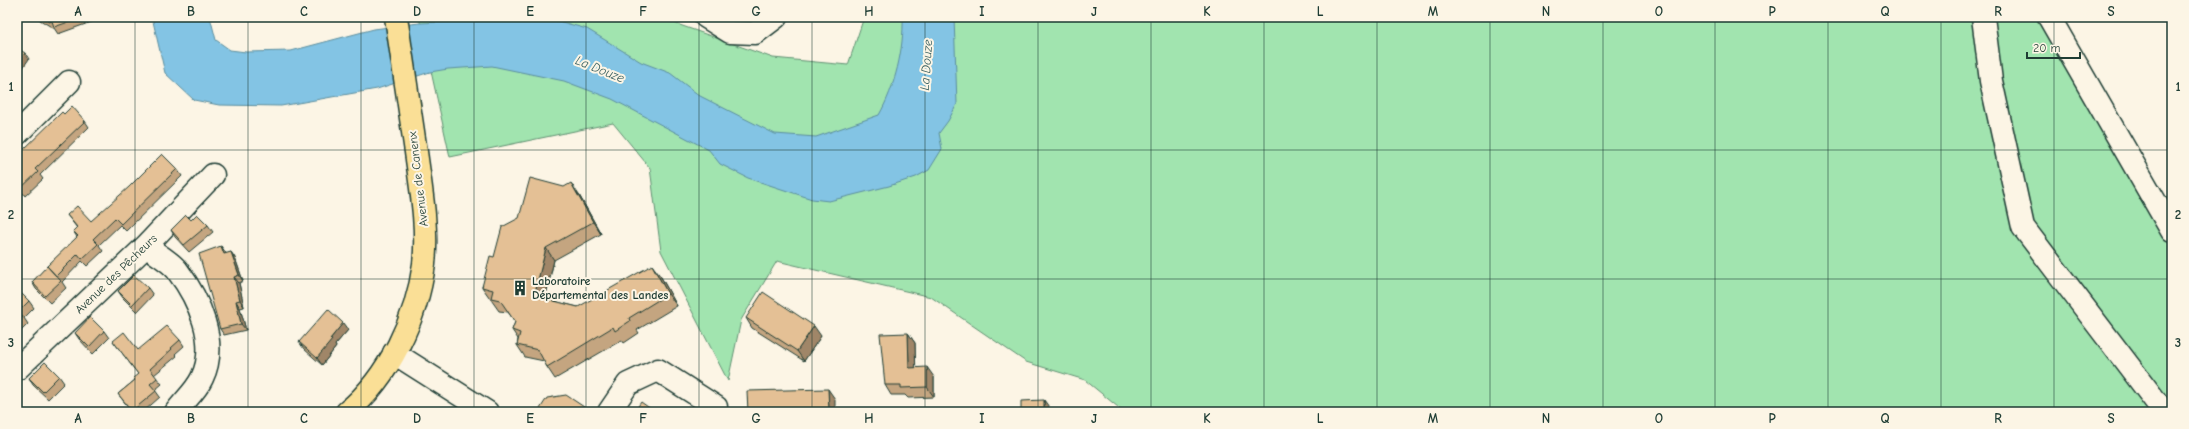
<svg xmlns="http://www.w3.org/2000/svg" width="2189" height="429" font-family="'Comic Neue',sans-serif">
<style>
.green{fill:#a1e4af;stroke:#609072}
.water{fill:#83c4e4;stroke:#5b8e9e}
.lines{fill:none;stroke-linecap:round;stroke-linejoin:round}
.minor-casing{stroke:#1f3d34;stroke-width:25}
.major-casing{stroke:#1f3d34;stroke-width:25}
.minor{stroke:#fcf5e5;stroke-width:22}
.major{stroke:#fadf96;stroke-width:22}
.wall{fill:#c4a580;stroke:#1f3d34}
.shaded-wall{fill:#a08668;stroke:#1f3d34}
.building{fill:#e4c095;stroke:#1f3d34}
.grid{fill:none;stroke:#1f3d34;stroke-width:1;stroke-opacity:0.55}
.labels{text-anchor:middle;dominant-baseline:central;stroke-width:4;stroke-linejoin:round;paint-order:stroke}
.street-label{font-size:12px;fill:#1f3d34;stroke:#fcf5e5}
.poi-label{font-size:12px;font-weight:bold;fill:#1f3d34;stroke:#fcf5e5;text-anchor:start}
.water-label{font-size:13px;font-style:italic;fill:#385f60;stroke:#fcf5e5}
.neatline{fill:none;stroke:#1f3d34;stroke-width:1.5}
.grid-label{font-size:13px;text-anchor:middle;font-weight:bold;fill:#1f3d34}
</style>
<rect width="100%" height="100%" fill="#fcf5e5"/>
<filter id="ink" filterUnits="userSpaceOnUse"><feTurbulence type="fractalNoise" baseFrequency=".025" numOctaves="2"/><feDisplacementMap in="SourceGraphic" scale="8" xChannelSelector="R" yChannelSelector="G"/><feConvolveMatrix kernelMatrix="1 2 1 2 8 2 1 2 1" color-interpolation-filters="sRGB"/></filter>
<g filter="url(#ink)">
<path class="green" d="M419 17H657L773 58 848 65 864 17H2052L2172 249V412H1124L1085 380 1026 362 931 297 777 261 741 320 728 381 661 251 650 168 613 123 450 157Z"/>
<path class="water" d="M152 17H210L216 40 230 50 246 52 291 51 374 29 419 23 544 17 587 29 641 62 670 73 700 96 775 134 816 137 879 115C895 87 904 49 903 17H954L957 104 948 121 939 133 942 149 929 170 916 177 889 186 829 201 812 199 748 178 720 164 709 150 612 99 564 81 492 66 448 69 430 72 377 89 281 106 219 105 194 100 165 73Z"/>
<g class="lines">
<g class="minor-casing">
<path id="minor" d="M706 17 730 32 755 33 776 17
M1983 17 1991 81 2023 227 2164 412
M2049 17 2172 231
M17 134 69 82
M146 246C155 253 170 261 177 270 199 299 219 343 202 378 196 391 184 401 176 412
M394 353 487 412
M17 369 146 246 213 175
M609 412 628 384 658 370 716 407V412"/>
</g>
<g class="major-casing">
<path id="major" d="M347 412C389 377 417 318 424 264 428 227 421 189 416 152 409 107 403 62 396 17"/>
</g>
<use href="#minor" class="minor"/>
<use href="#major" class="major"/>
</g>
<path class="wall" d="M17 17H31L17 21Z
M38 17H105L58 34 54 28H53L40 20Z
M733 17H753L751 20H738Z
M17 78 21 83 17 87Z
M17 92 19 95 17 97Z
M64 114 85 121 89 127 40 175 43 179 25 196 23 193 17 199V160L22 156 20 153Z
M177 169 182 176 126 231 120 225 99 245 103 251 87 266 82 261 62 282 66 288 50 303 36 289 32 282 77 237 73 231 77 228 67 215 91 221Z
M579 195 601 234 554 260 545 299 578 307 661 277 677 306 637 330 639 333 624 343 622 340 555 379 547 367 544 361 525 357 517 345 518 339 512 330 515 322 508 312 499 311 482 287 494 257Z
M191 220 208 225 213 232 189 252 175 237 171 230Z
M231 252 235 258 243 281 239 283 244 307 240 308 246 330 224 335 220 329 226 253V254Z
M148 288 153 295 137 312 123 298 118 291Z
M17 291 29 301 34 308 24 318 28 324 17 335Z
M746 318 821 336 804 361 752 328Z
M348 330 335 345 336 347 322 365 304 349 299 342Z
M104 331 109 338 93 354 79 339 75 333Z
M908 333 915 343V368L934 377V397L908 398 905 395H891L885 385Z
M180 340 184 346 175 354 177 356 154 375 162 384 155 390 160 397 143 412H132L118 394 135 380 138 374 113 341 138 350Z
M59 376 64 383 48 399 33 385 29 378Z"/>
<path class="shaded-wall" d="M749 17H753L751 20Z
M25 53 29 59 17 76V64Z
M571 183 579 195 601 234 593 222Z
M221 246 226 253 228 261 224 254Z
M546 248 554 260 543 308 534 296Z
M231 252 235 258 243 281 239 275Z
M652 265 661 277 677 306 668 294Z
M234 277 239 283 244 307 240 300Z
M236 301 240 308 246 330 241 324Z
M343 323 348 330 335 345 336 347 322 365 317 358 330 339Z
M814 326 821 336 804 361 797 351Z
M908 333 915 343 916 378 909 368Z
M927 367 934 377V397L927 387Z
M828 389 835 399V412H829Z
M1044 400 1049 407V412H1044Z
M587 409 589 412H585Z"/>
<path class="building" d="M41 17H83L54 27 52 21 49 22Z
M17 48 25 53 17 64Z
M72 106 85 121 35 169 38 172 20 189 18 186 17 187V160L23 155 20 153 62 112 64 114Z
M162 154 177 169 121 224 115 218 93 239 98 244 82 259 78 254 56 276 47 266 78 236 73 231 77 227 67 215 77 206 91 221 129 187Z
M530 178 564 187 571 183 593 222 546 248 534 296 578 307 652 265 668 294 629 318 630 321 615 331 613 327 547 367 538 350 517 345 520 333 512 330 515 322 500 300 491 298 493 290 482 287 490 256 494 257 502 227 519 218Z
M197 214 208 225 184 245 171 230 186 215 191 220Z
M221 246 224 254 231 252 239 275 234 277 240 300 236 301 241 324 220 329 199 254Z
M47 266 61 281 45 296 32 282Z
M134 275 148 288 132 305 118 291Z
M18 290 29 301 18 312 17 311V291Z
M763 292 814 326 797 351 746 318Z
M328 309 343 323 330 339 332 340 317 358 299 342Z
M17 311 23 317 17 323Z
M90 317 104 331 89 347 75 333Z
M167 326 180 340 171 348 172 349 150 369 157 378 150 384 156 391 132 411 118 394 135 380 133 378 138 374 113 341 124 332 138 350Z
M908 333 909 368 927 367V387L901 388V385H885L880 334Z
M45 362 59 376 43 392 29 378Z
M828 389 829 412H748L747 391Z
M566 395 587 409 585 412H538L547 398Z
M1044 400V412H1021V401Z
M641 402 655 412H634Z
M84 409V412H51Z"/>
</g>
<path class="grid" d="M135 17V412M248 17V412M361 17V412M474 17V412M586 17V412M699 17V412M812 17V412M925 17V412M1038 17V412M1151 17V412M1264 17V412M1377 17V412M1490 17V412M1603 17V412M1715 17V412M1828 17V412M1941 17V412M2054 17V412M17 150H2172M17 279H2172"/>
<defs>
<g id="building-bare" transform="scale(1.2)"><path d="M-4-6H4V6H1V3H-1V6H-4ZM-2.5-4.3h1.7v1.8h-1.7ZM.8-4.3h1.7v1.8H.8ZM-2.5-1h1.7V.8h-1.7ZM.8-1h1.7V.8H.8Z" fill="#1f3d34" stroke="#fcf5e5" stroke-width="2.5" paint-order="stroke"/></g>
</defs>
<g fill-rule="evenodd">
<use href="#building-bare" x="520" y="288"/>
</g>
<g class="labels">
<g class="street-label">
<text transform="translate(418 179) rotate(-97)">Avenue de Canenx</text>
<text transform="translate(116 274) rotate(-44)">Avenue des Pêcheurs</text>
</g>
<g class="poi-label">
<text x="532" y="281">Laboratoire<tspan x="532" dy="14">Départemental des Landes</tspan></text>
</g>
<g class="water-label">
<text transform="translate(926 65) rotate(-86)">La Douze</text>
<text transform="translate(600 69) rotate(22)">La Douze</text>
</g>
</g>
<rect width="2189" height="429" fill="none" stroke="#fcf5e5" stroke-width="44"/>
<path d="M2027 52v6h53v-6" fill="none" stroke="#1f3d34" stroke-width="2"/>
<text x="2033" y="52" font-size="12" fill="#1f3d34" stroke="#fcf5e5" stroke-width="3" paint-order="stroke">20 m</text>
<rect x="22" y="22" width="2145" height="385" class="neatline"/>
<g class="grid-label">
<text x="78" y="16">A</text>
<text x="191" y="16">B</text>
<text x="304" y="16">C</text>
<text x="417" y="16">D</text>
<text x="530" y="16">E</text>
<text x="643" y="16">F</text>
<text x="756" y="16">G</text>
<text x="869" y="16">H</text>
<text x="982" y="16">I</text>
<text x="1094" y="16">J</text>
<text x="1207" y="16">K</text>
<text x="1320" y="16">L</text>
<text x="1433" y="16">M</text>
<text x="1546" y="16">N</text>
<text x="1659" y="16">O</text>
<text x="1772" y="16">P</text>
<text x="1885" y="16">Q</text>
<text x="1998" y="16">R</text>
<text x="2111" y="16">S</text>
<text x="11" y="91">1</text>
<text x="2178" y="91">1</text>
<text x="11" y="219">2</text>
<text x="2178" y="219">2</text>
<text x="11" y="347">3</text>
<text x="2178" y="347">3</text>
<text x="78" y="423">A</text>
<text x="191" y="423">B</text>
<text x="304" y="423">C</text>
<text x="417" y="423">D</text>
<text x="530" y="423">E</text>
<text x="643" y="423">F</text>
<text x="756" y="423">G</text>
<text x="869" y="423">H</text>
<text x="982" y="423">I</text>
<text x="1094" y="423">J</text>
<text x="1207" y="423">K</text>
<text x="1320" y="423">L</text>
<text x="1433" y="423">M</text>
<text x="1546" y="423">N</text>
<text x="1659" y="423">O</text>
<text x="1772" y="423">P</text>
<text x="1885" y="423">Q</text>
<text x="1998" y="423">R</text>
<text x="2111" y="423">S</text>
</g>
</svg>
